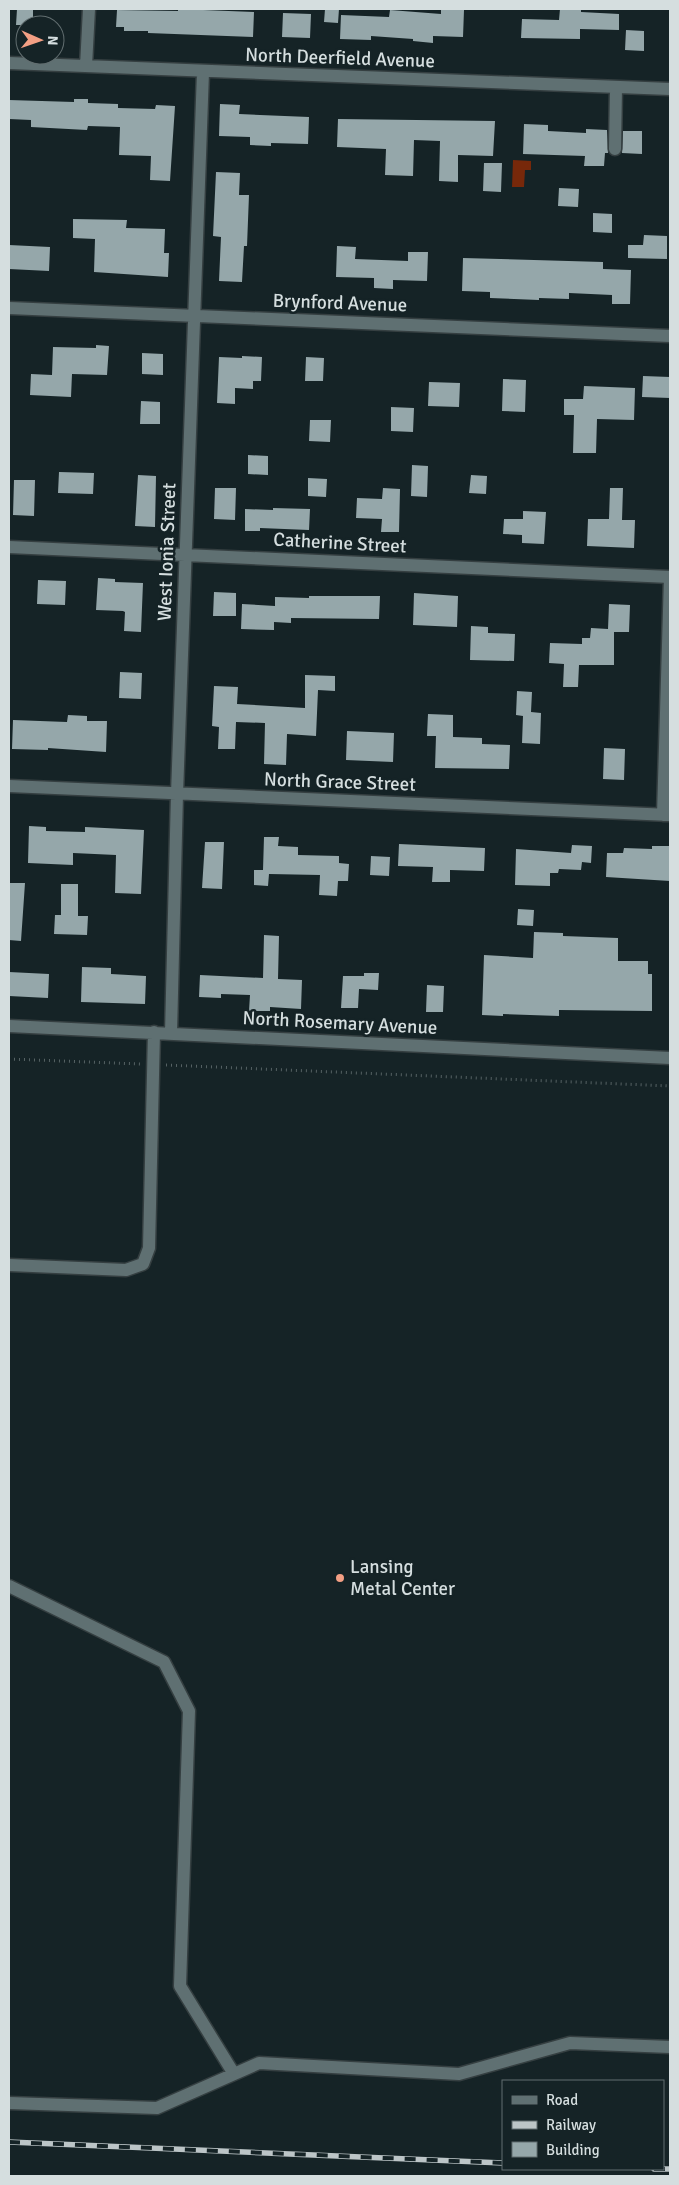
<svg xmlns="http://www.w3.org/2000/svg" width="679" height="2185" font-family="Signika,sans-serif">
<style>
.water{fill:#77280a}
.building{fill:#95a7aa}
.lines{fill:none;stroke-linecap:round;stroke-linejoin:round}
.minor-casing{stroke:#353f41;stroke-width:15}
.path{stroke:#566264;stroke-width:3;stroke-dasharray:1 4;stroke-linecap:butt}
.minor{stroke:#5f7072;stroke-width:12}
.rail-casing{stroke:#bcc5c7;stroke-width:5.5}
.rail{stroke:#152326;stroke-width:4;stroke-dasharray:11;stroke-linecap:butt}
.poi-dot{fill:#f39f84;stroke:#152326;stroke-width:2}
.labels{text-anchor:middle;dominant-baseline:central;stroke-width:5;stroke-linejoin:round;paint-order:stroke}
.street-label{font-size:19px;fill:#d5dedf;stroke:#152326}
.poi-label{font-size:19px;fill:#d5dedf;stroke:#152326;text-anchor:start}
</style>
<rect width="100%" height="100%" fill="#152326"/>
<path class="water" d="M513 160 531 161V170H525L524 187H512Z"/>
<path class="building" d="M17 9H33V25H16Z
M178 9 254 12 253 37 148 33V31H124V27H116L117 10 178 11Z
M325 9H339L338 23 324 22Z
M441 9 464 10 463 37 433 36V43L413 41V39L371 36V40L340 39 341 15 389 17 390 10 441 14Z
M560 9H581V12L619 14V30L580 29V39L521 38 522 19 559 20Z
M283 13 311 14 310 38 282 37Z
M626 30 644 31V51L625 50Z
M74 99H88V103L118 104V108L155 109 156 105 175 106 170 181 150 180 151 156 119 155 120 127 88 126 87 130 31 127V120L9 119V100L74 102Z
M220 104 240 105 239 114 309 117 308 144 271 143V146L250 145V137L219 136Z
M338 119 495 121 493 156 458 155V182L439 181 440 141 414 140 413 176 385 175 386 149 337 147Z
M524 124 548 125V131L586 133V129L607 130 608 153H605L604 166H584L585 156 523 154Z
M623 131H642V154L622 153Z
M484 163H502L501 192 483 191Z
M216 172 240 173 239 195H249L247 246H244L242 282 219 281 221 237 213 236Z
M559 188 579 189 578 207 558 206Z
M593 213 612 214V233L593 232Z
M73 219 127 220 126 228 165 229 164 253H169L168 277 94 272 95 239 73 238Z
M644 235 667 236V259L628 258V245H643Z
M9 245 50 247 49 271 9 269Z
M337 246 356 247 355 259 408 261V252H428L427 281 393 280V289L374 288V278L336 277Z
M463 258 603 262V269L631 270 630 304H612V295L569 293V299L539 298V300L490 298V292L462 291Z
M96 345 109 346 107 375 72 374 71 397 30 395 31 374 52 375 53 347 96 348Z
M142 353 163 354V375L142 374Z
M242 356 262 357 261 381H253V389L235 388V404L217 403 219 357 242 358Z
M306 357 324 358 323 381H305Z
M643 376 670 377V398L642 397Z
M503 379 526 380 525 412 502 411Z
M429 382 460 383 459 407 428 406Z
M584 386 635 388 634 420 597 419 596 453H573L574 415H564V399H583Z
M141 401 160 402V424H140Z
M391 407 414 408 413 432 391 431Z
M310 420H331L330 442 309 441Z
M248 455 268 456V475L248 474Z
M412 465 428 466 427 497 411 496Z
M59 472 94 473 93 494 58 493Z
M138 475 156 476 155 527 135 526Z
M471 475 487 476 486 494 469 493Z
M308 478 327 479 326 497 308 496Z
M14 480H35L34 516 13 515Z
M215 488H236L235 520 214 519Z
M383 488 400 489 399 532H381L382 519 356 518 357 498 382 499Z
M610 488H623L622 520H635L634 548 587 546 588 519H609Z
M273 508 310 509 309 530 260 528V531H245V509L273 510Z
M523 511 546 512 544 544 522 543V535L503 534 504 519H523Z
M98 578 115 579V582L143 583 141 632 124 631 125 612 123 611 96 610Z
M38 580 66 581 65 605 37 604Z
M214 592 236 593V616H213Z
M414 593 458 596 457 627 413 625Z
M309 596H380L379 619 291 618V623L274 622V630L241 629 242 604 275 606V597L309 598Z
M609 604 630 605 629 632H614V665H579L578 687H563L564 664 549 663 550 643 582 644V638H590L591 628 608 629Z
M471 626 488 627V633L515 634 514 661 470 660Z
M120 672 142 673 141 699 119 698Z
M305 675 335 676V691L318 690 316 736 287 734 286 765 264 764 265 723 236 722 235 749H218L219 727 212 726 214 686 238 687 237 704 305 708Z
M517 691 532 692 531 712 541 713 540 744 522 743 523 716 516 715Z
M428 714 453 715V737L482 738V744L510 745 509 769 435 768 436 736H427Z
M68 715 87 716V721H107L106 752 48 748V750L12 749 13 720 67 722Z
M347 731 394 733 393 762 346 760Z
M604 748 625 749 624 780 603 779Z
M29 826 46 827V831L85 832V827L144 830 141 894 115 893 116 855 73 853V865L28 863Z
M264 837H279L278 846 298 847V855L339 856V863L349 864 348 881H338L337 896 319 895 320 875 269 874 268 886 254 885V870H263Z
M205 842H224L222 889 202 888Z
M399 844 485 848 484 871 450 870V882H432L433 867 398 866Z
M572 845 592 846 591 863 582 862 581 870 559 869 558 873H550V886L515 885 516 849 571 853Z
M652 846H670V881L606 877 607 853H623L624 848 652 849Z
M371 856 390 857 389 876 370 875Z
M10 883H25L21 941 9 940Z
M61 884H78V916H88L87 935 54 934 55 915H61Z
M518 909 534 910 533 926 517 925Z
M534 932 563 933V936L618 938V961H648V974H652V1011L559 1010V1016L503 1014V1016L482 1015 484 955 533 958Z
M264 935 279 936 278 979 302 980 301 1009 270 1007V1011H249L250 995 221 994V998L199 997 200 975 263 978Z
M82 967 111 968V974L146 976 145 1004 81 1002Z
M9 972 49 974 48 998 9 996Z
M364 973H379L378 990 359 989 358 1008H341L343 976H364Z
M427 985 444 986 443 1012H426Z"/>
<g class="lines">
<g class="minor-casing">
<path id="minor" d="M9 63 670 89
M86 66 89 9
M615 149 616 87
M9 308 670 336
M9 547 670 577
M9 786 670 815
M663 815 670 577
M9 1026 670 1058
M171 1033 177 794 203 72
M9 1265 126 1270 143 1264 149 1248 154 1032
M9 1586 164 1662 189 1711 180 1986 234 2074
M9 2103 157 2108 259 2063 459 2074 570 2043 670 2047"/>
</g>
<path class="path" d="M9 1059 140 1064
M166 1065 670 1086"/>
<use href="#minor" class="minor"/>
<g class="rail-casing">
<path id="rail" d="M9 2142 503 2163
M654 2169H670"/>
</g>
<use href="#rail" class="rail"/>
</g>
<circle class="poi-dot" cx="340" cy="1578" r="5"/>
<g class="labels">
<g class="street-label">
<text transform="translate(340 58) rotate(2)">North Deerfield Avenue</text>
<text transform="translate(340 303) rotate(2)">Brynford Avenue</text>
<text transform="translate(340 543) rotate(3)">Catherine Street</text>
<text transform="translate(167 552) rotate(-88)">West Ionia Street</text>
<text transform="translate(340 782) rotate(2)">North Grace Street</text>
<text transform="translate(340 1023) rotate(3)">North Rosemary Avenue</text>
</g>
<g class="poi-label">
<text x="350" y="1567">Lansing<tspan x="350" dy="22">Metal Center</tspan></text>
</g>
</g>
<rect width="679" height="2185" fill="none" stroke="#d5dedf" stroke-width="20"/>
<rect x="502" y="2080" width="162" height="90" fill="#152326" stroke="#626e70"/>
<rect x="512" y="2096" width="25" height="8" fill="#5f7072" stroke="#626e70"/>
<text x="546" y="2105" font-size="15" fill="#d5dedf">Road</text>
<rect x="512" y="2121" width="25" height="8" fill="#bcc5c7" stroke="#626e70"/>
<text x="546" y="2130" font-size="15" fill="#d5dedf">Railway</text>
<rect x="512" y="2142" width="25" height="15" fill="#95a7aa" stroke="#626e70"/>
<text x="546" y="2155" font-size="15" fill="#d5dedf">Building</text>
<g transform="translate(40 40) rotate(92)"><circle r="24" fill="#152326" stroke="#626e70"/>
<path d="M0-4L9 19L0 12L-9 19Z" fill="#f39f84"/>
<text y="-8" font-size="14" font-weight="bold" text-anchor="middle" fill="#d5dedf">N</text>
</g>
</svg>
